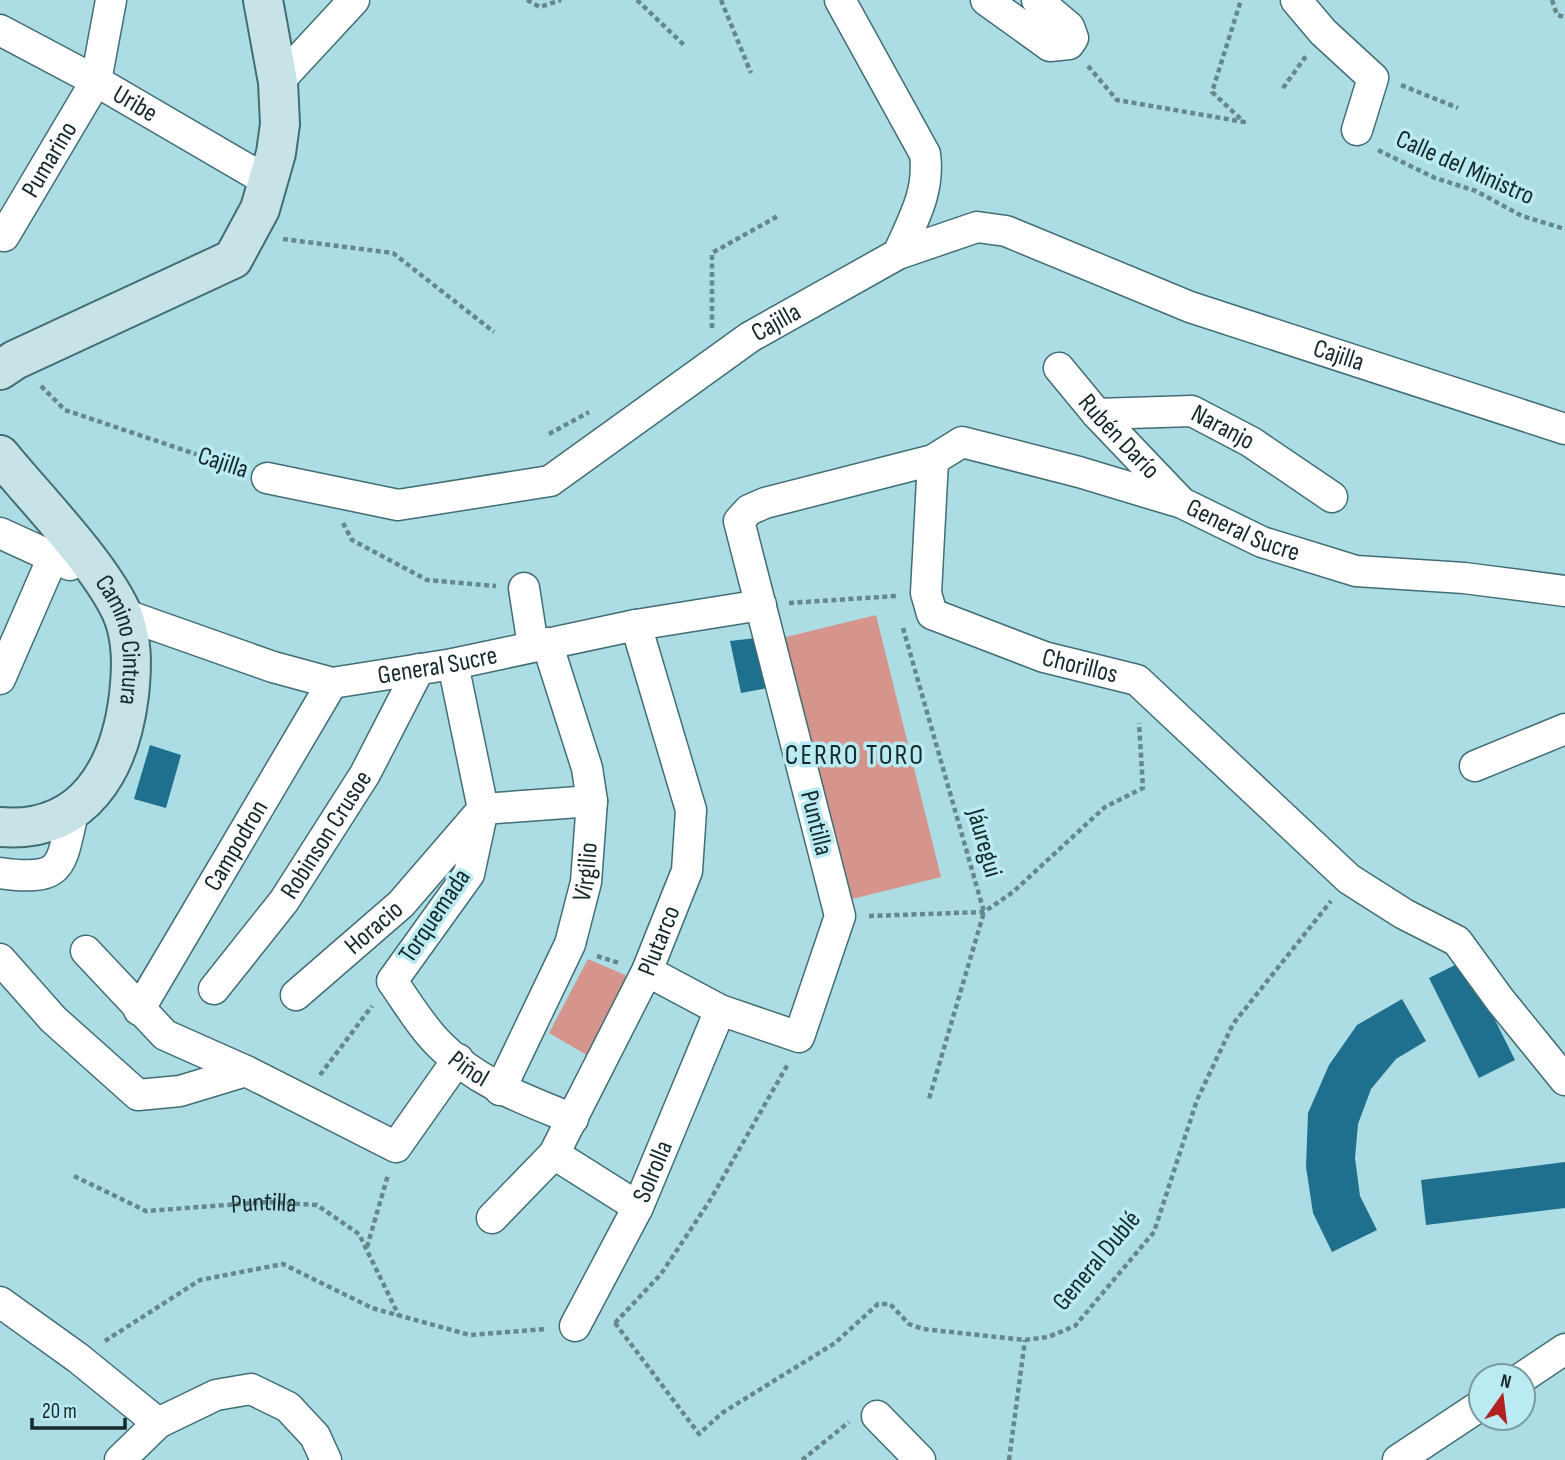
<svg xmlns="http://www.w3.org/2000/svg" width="1565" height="1460" font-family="'Sofia Sans Condensed',sans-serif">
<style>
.green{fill:#d5958d}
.building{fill:#1f708e}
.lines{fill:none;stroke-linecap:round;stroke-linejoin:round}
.street-casing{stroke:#416e75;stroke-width:33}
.secondary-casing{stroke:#416e75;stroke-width:42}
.path{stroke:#65888d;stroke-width:4.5;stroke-dasharray:5 3.5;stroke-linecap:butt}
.street{stroke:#fff;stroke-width:30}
.secondary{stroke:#c7e3e7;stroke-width:38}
.labels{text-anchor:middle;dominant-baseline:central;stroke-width:7;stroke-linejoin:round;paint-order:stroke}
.street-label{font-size:26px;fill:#15282b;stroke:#baeaf2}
.neighbourhood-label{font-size:28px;letter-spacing:2px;fill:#15282b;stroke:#baeaf2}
</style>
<rect width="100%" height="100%" fill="#addde4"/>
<path class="green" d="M876 615 941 877 848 900 782 638Z
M588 959 639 981 597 1061 549 1033Z"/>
<path class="building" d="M756 638 778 686 741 693 730 641Z
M150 745 181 755 166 808 134 799Z
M1465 960 1515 1060 1479 1078 1429 978Z
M1402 999 1426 1041 1396 1059 1371 1089 1358 1124 1355 1158 1360 1196 1377 1230 1332 1252 1313 1213 1306 1167 1308 1113 1329 1065 1357 1025Z
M1565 1162V1208L1426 1225 1421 1180Z"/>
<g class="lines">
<g class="street-casing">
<g id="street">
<path d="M840 0 925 154C930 192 913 220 898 254"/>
<path d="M986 0 1050 46 1069 44 1073 38 1069 27 1037 0"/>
<path d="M1296 0 1323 32 1373 78 1357 130"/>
<path id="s2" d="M0 30 96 81 269 182"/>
<path d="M278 82 354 0"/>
<path id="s3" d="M4 236 96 81 111 0"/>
<path id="s4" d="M1059 368 1097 414 1179 500"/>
<path id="s5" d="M1097 414 1192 411 1251 442 1332 497"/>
<path id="s6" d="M933 460 926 593 932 614 1044 657 1137 680 1349 879 1404 914 1457 941 1500 1000 1565 1080"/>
<path id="s7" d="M267 478 398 505 550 481 750 337 898 254 977 227 1006 231 1190 307 1565 429"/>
<path d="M0 533 70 565"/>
<path d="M524 588 533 646"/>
<path id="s8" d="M123 614 273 667 332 683 453 664 636 625 761 605"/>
<path id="s9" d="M453 664 483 809 469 874 392 981C407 1002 422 1028 441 1046 477 1083 526 1100 573 1119"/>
<path d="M0 679 53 557"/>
<path d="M1475 766 1565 729"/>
<path d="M0 873C66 882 60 866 74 809"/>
<path d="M86 951 165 1035 246 1071"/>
<path d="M0 959 53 1019 138 1095 180 1091 246 1071 396 1147 458 1059"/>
<path id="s10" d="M647 971 720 1010 799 1037 840 916 739 521 749 510 765 503 933 460 962 442 1079 472 1182 503 1262 542 1356 571 1464 578 1565 591"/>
<path id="s11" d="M214 989 284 901 365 774 419 669"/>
<path id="s12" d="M296 995 401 904 483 809 592 801"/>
<path id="s13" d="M139 1010 332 683"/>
<path id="s14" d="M500 1090 570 944 586 882 592 801 587 768 547 643"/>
<path d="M554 1154 638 1207"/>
<path id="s15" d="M492 1218 554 1154 647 971 687 871 691 810 636 625"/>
<path d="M0 1302 78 1358 158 1423"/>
<path id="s16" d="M575 1326 638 1207 720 1010"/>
<path d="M1523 1377 1565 1349"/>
<path d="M877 1416 920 1460"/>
<path d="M120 1460 158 1423 216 1395 251 1389 288 1407 315 1436 326 1460"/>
<path d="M1398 1460 1481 1405"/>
</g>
</g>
<g class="secondary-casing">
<g id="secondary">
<path d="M0 370 15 360 233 259 260 209 276 153 280 124 278 82 263 0"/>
<path id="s17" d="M0 455C36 499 98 562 121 611 133 638 132 667 129 695 120 769 84 834 0 827"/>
</g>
</g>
<g class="path">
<path d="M527 0 540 7 561 0"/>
<path d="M637 0 684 45"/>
<path d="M721 0 751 73"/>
<path d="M1552 0 1557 15 1565 17"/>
<path d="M1088 66 1117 100 1244 122 1212 92 1241 0"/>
<path d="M1401 85 1458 108"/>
<path d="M1283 88 1306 56"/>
<path d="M1378 150 1435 178 1476 191 1522 216 1565 229"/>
<path d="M283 239 393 253 494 332"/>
<path d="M712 328V253L778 216"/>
<path d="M41 386 65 410 240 469"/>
<path d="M549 434 589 412"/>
<path d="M343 523 352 540 427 580 496 586"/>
<path d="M789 603 896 596"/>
<path d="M903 628 984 912 929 1099"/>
<path d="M869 916 984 912 1013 892 1105 807 1143 788 1139 723"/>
<path d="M597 956 619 963"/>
<path d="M320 1075 372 1006"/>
<path id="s1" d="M74 1176 146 1211 267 1202 317 1205 359 1234 399 1316"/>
<path d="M367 1247 388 1175"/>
<path d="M615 1323 699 1434 722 1413 835 1343 878 1304H890L909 1324 923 1329 1025 1340 1048 1337 1075 1326 1154 1232 1197 1100 1233 1024 1331 901"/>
<path d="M615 1323 661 1274 709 1202 788 1064"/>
<path d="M105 1341 200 1280 283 1264 372 1308 470 1335 546 1329"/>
<path d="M802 1460 849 1422"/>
<path d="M1009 1460 1025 1340"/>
</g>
<use href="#street" class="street"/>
<use href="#secondary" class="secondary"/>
</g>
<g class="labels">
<g class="street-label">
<text stroke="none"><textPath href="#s2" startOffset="154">Uribe</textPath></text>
<text stroke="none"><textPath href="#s3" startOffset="89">Pumarino</textPath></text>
<text transform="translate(1465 168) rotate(24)">Calle del Ministro</text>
<text stroke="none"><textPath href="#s7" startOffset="564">Cajilla</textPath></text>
<text stroke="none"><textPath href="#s7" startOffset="1172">Cajilla</textPath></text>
<text stroke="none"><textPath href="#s5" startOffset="130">Naranjo</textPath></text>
<text stroke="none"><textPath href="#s4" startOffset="91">Rubén Darío</textPath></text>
<text transform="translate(223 463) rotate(18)">Cajilla</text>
<text stroke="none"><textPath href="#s10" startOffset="1237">General Sucre</textPath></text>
<text stroke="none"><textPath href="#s17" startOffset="226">Camino Cintura</textPath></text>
<text stroke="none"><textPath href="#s8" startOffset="327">General Sucre</textPath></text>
<text stroke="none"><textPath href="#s6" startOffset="312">Chorillos</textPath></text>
<text transform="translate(816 823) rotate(76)">Puntilla</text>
<text stroke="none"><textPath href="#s11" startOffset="191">Robinson Crusoe</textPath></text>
<text transform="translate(984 843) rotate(74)">Jáuregui</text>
<text stroke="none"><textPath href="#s13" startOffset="191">Campodron</textPath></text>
<text stroke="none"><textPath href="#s14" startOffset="236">Virgilio</textPath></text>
<text transform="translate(435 916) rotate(-56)">Torquemada</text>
<text stroke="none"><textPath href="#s12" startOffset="103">Horacio</textPath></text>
<text stroke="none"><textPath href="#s15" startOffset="327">Plutarco</textPath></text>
<text stroke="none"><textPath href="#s9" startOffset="464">Piñol</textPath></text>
<text stroke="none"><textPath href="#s16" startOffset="173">Solrolla</textPath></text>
<text stroke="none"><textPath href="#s1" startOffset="198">Puntilla</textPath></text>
<text transform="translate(1097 1261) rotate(-50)">General Dublé</text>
</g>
<g class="neighbourhood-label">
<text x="855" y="755">CERRO TORO</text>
</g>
</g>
<g transform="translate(1502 1397) rotate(14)"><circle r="33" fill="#baeaf2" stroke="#789ca2" stroke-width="2"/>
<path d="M0-5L12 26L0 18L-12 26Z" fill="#b22220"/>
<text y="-10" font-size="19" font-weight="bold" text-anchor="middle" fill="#15282b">N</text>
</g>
<path d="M32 1418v10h93v-10" fill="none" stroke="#15282b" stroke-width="3.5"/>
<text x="42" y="1418" font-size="21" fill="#15282b" stroke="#baeaf2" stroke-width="5" paint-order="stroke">20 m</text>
</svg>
